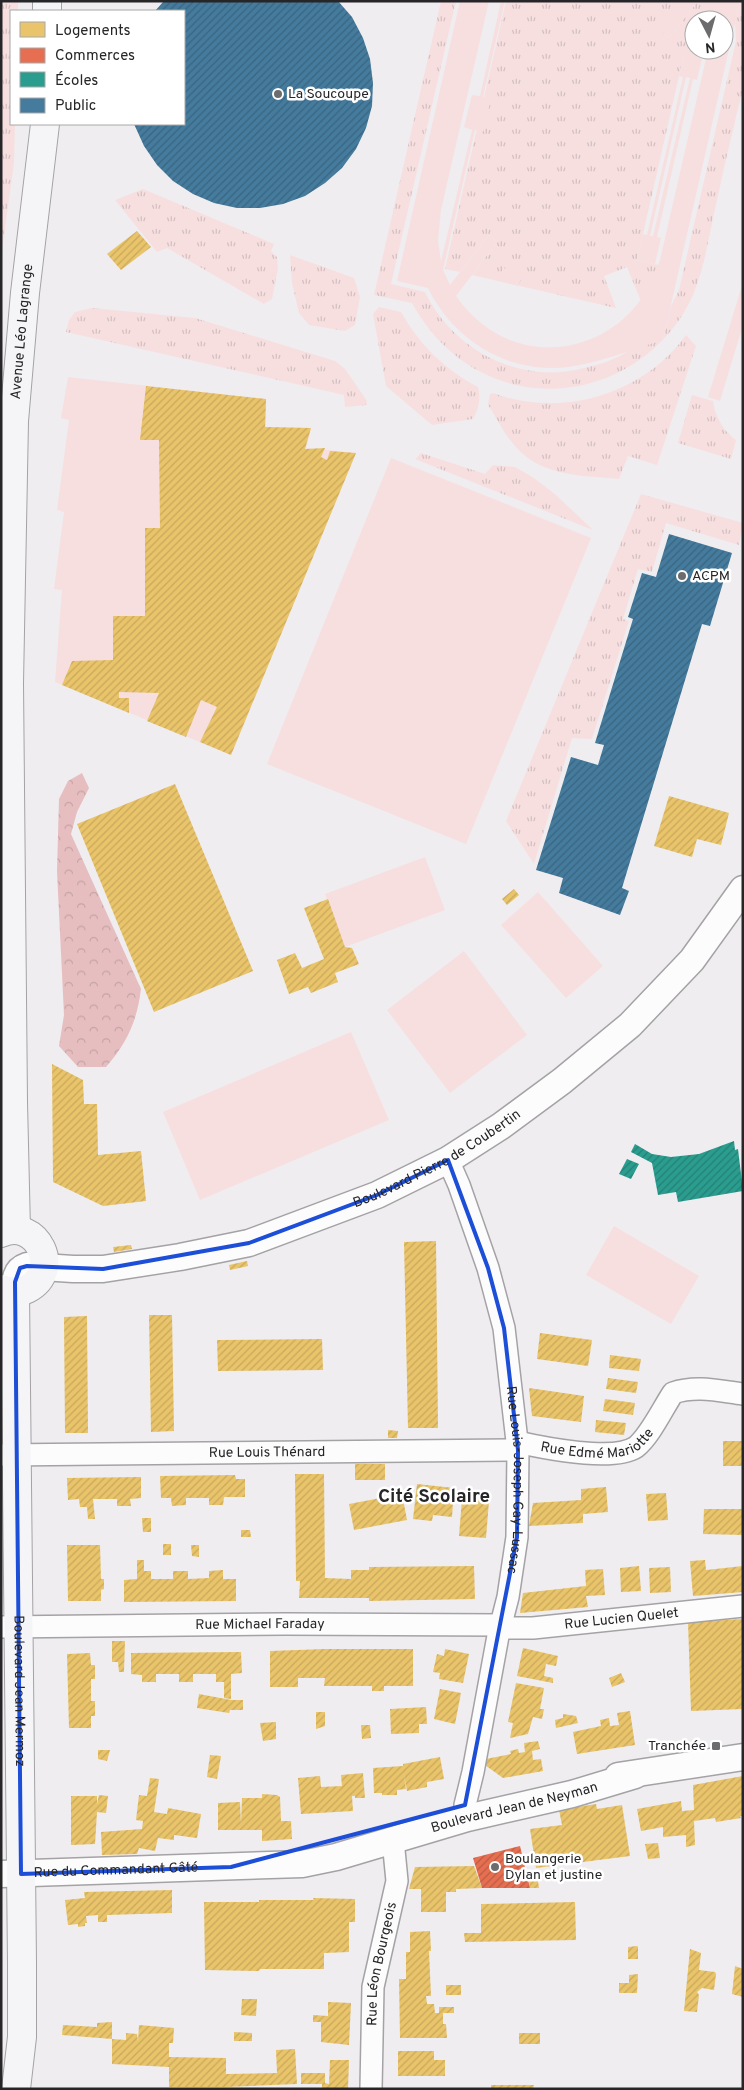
<svg xmlns="http://www.w3.org/2000/svg" width="744" height="2090" font-family="Overpass,sans-serif">
<style>
.grass{fill:url(#grass-tufts)}
.forest{fill:url(#forest-crowns)}
.pitch{fill:#f7dfe0;fill-rule:evenodd}
.homes{fill:url(#homes-hatch)}
.shops{fill:url(#shops-hatch)}
.schools{fill:url(#schools-hatch)}
.public{fill:url(#public-hatch)}
.lines{fill:none;stroke-linecap:round;stroke-linejoin:round}
.minor-casing{stroke:#a4a2a5;stroke-width:24}
.tertiary-casing{stroke:#a4a2a5;stroke-width:29}
.secondary-casing{stroke:#a4a2a5;stroke-width:30}
.minor{stroke:#fdfcfd;stroke-width:21}
.tertiary{stroke:#fdfcfd;stroke-width:26}
.secondary{stroke:#f5f5f8;stroke-width:28}
.marked{fill:none;stroke:#1d4ed8;stroke-width:4;stroke-linejoin:round}
.poi-dot{fill:#6c6b6d;stroke:#fff;stroke-width:2}
.labels{text-anchor:middle;dominant-baseline:central;stroke-width:5;stroke-linejoin:round;paint-order:stroke}
.poi-label{font-size:14px;fill:#262527;stroke:#fff;text-anchor:start}
.street-label{font-size:14px;fill:#262527;stroke:#fff}
.district-label{font-size:19px;font-weight:bold;fill:#262527;stroke:#fff}
</style>
<defs>
<pattern id="grass-tufts" width="24" height="20" patternUnits="userSpaceOnUse" patternTransform="scale(1.25)"><rect width="24" height="20" fill="#f7dfe0"/><path d="M3 7l-1-3M5 7V3M7 7l1-3M15 17l-1-3M17 17v-4M19 17l1-3" fill="none" stroke="#d4bfc0"/></pattern>
<pattern id="forest-crowns" width="20" height="18" patternUnits="userSpaceOnUse" patternTransform="scale(1.25)"><rect width="20" height="18" fill="#e6bec0"/><path d="M2 6a3 3 0 1 1 6 0M12 15a3 3 0 1 1 6 0" fill="none" stroke="#c5a3a5"/></pattern>
<pattern id="homes-hatch" width="6" height="6" patternUnits="userSpaceOnUse" patternTransform="scale(1.25)"><rect width="6" height="6" fill="#e9c46a"/><path d="M-1 1l2-2M0 6l6-6M5 7l2-2" fill="none" stroke="#c8a85c"/></pattern>
<pattern id="shops-hatch" width="6" height="6" patternUnits="userSpaceOnUse" patternTransform="scale(1.25)"><rect width="6" height="6" fill="#e76f51"/><path d="M-1 1l2-2M0 6l6-6M5 7l2-2" fill="none" stroke="#bb5b43"/></pattern>
<pattern id="schools-hatch" width="6" height="6" patternUnits="userSpaceOnUse" patternTransform="scale(1.25)"><rect width="6" height="6" fill="#2a9d8f"/><path d="M-1 1l2-2M0 6l6-6M5 7l2-2" fill="none" stroke="#248075"/></pattern>
<pattern id="public-hatch" width="6" height="6" patternUnits="userSpaceOnUse" patternTransform="scale(1.25)"><rect width="6" height="6" fill="#457b9d"/><path d="M-1 1l2-2M0 6l6-6M5 7l2-2" fill="none" stroke="#396580"/></pattern>
</defs>
<rect width="100%" height="100%" fill="#efedf0"/>
<path class="grass" d="M1 1H18V11H11V124H15L14 163 1 258Z
M441 1H456L391 284 425 292C452 349 518 384 580 369 591 366 603 364 613 359 619 357 624 353 630 350 640 346 652 343 663 340L671 306 679 290 736 41 735 23 740 1H743C743 29 744 57 743 85 742 97 737 110 735 122 729 146 723 171 718 196 710 228 706 264 693 295 666 356 601 395 534 388 480 382 438 350 412 303L374 295Z
M506 1H684L661 31 669 38 698 1 704 2 708 20H694V50H708L707 55 685 50 637 260 659 265 650 288 641 301 627 267 604 276 616 308 472 275 497 242 489 235 460 272 445 269Z
M143 189 274 244 271 251 277 257 278 268 272 299 264 304 167 248 157 252 115 200Z
M290 255 354 278 360 297 355 325 345 331 309 325 299 313 292 283Z
M379 307 401 312C420 345 444 369 478 387 481 399 479 408 473 419L432 425 386 386 373 314Z
M92 308 195 318 335 361 345 369 367 401 366 405 345 407 344 395 66 332 69 320 75 312Z
M686 335 696 346 657 465 628 456 619 479C579 475 537 477 511 441 502 430 496 417 488 405L490 394 493 393C561 419 644 394 686 335Z
M692 395 713 401C715 416 723 431 736 440L731 459 678 443Z
M421 453 485 474 493 465 515 467 534 478 556 495 593 530 415 459Z
M641 494 743 523 739 545 666 523 652 572 638 569 623 619 629 621 592 739 572 738 534 864 506 821Z"/>
<path class="forest" d="M82 773 89 788 77 812 71 834 141 989C137 1021 127 1043 106 1067H78L59 1046 64 1015 57 871 59 799 68 781Z"/>
<path class="pitch" d="M460 1H489L441 210 438 240 441 261 472 130 464 127 472 95 480 96 501 1H505L483 97 491 99 483 132 475 130 443 270 450 285 489 235 497 242 456 296C514 380 632 356 660 260L708 50H724V20H708L703 1H740L663 340C632 349 600 363 568 367 508 374 454 341 428 288L397 281Z
M684 1H698L669 38 660 31Z
M685 50 703 54 697 80 693 79 657 237 661 238 655 264 637 260 643 234 647 235 683 77 679 76ZM686 77 690 78 653 236H650Z
M503 268 522 272 519 286 499 281Z
M560 281 579 285 576 299 557 294Z
M743 282V325L720 401 708 397Z
M68 377 266 399V427L311 428 306 449C323 448 338 452 356 453L231 755 55 682 62 590 54 589 64 512 57 510 69 420 61 418Z
M391 458 591 538 466 844 267 764Z
M425 857 445 910 345 947 325 894Z
M538 892 603 966 566 998 501 925Z
M464 951 527 1035 450 1093 387 1010Z
M351 1032 389 1120 200 1200 163 1112Z
M614 1226 699 1276 671 1324 586 1275Z"/>
<path class="homes" d="M137 231 151 247 121 270 107 254Z
M146 386 266 399 265 427 311 428 305 449 325 448 321 457 327 460 330 451 356 453 231 755 200 742 217 707 201 700 186 737 147 721 159 693 119 692V698H129V713L62 685 72 661 113 660V616H145V528H160L159 440H140Z
M175 784 253 971 154 1012 77 824Z
M669 796 729 813 721 845 697 839 692 857 654 846Z
M514 889 519 895 507 905 502 899Z
M328 899 345 947 352 948 359 964 335 973 338 982 311 993 308 987 289 994 277 960 295 953 302 968 324 959 304 908Z
M52 1064 83 1080 84 1104H97L98 1155 141 1151 146 1201 103 1206 53 1182Z
M436 1241 438 1428H408L404 1242Z
M131 1245 132 1249 114 1252 113 1247Z
M247 1261 248 1266 230 1270 229 1265Z
M149 1315H172L174 1431 151 1432Z
M87 1316 88 1433H65L64 1317Z
M540 1333 592 1340 588 1366 537 1359Z
M322 1339 323 1370 218 1371 217 1340Z
M610 1355 641 1359 639 1371 609 1368Z
M608 1378 638 1382 636 1393 606 1389Z
M529 1388 584 1396 581 1422 532 1416Z
M605 1399 635 1403 633 1415 603 1411Z
M596 1420 626 1423 624 1435 595 1432Z
M388 1430 398 1431 397 1438H388Z
M723 1441H743V1466H723Z
M355 1464H385V1480H355Z
M295 1474H324L325 1578 351 1579V1570H369V1567L474 1566 475 1599 369 1601V1598H299L300 1581H296Z
M235 1475 236 1479H245V1497H224L223 1505H209V1498H186V1505L172 1506 171 1498H161L160 1476Z
M141 1477V1498L130 1499 131 1506H117V1499H93L95 1519H88L87 1507H80L79 1499 68 1500 67 1478Z
M417 1484 454 1488 452 1517 433 1515 432 1521 413 1519Z
M606 1487 608 1512 583 1514V1523L529 1526 533 1503 581 1500V1489Z
M666 1493 668 1520 648 1521 646 1494Z
M402 1494 407 1520 354 1530 349 1504Z
M462 1499 489 1501 486 1538 459 1536Z
M704 1509H743V1535L703 1534Z
M142 1518H151V1532H143Z
M241 1530H250L251 1537H241Z
M163 1544H171V1555H163Z
M67 1545H100L101 1579H104V1589L101 1590V1601H68Z
M191 1545H199V1557L192 1556Z
M137 1560H144V1571H151V1579H173V1571H188V1579L209 1578V1571L223 1570V1579H236V1601L124 1602V1580L137 1579Z
M705 1560 706 1570 743 1566V1592L693 1596 690 1561Z
M639 1566 641 1591 621 1592 620 1568Z
M670 1567 671 1592 650 1593 649 1568Z
M603 1569 605 1595 586 1596 588 1607 520 1613 523 1593 586 1586 585 1570Z
M743 1619V1709L691 1711 688 1622Z
M112 1641H125L124 1672H119L118 1662H112Z
M523 1648 558 1656 556 1666 546 1664 544 1676 553 1678V1683L517 1676Z
M325 1649H413V1686H384V1691H372V1686H324L325 1678H298V1687H270V1651Z
M445 1649 469 1654 463 1683 439 1679 440 1673 433 1672 437 1654 444 1656Z
M241 1652 242 1673 231 1674V1699L224 1698V1682H216V1674H193V1682H179V1674H156V1682H142V1675L131 1674V1653Z
M90 1653 91 1665H95V1679H91V1701H95V1716H91V1728H69L67 1654Z
M621 1673 625 1682 612 1687 609 1678Z
M516 1683 544 1688 540 1709H544L542 1719 533 1717 528 1734 510 1738 513 1723 508 1722Z
M440 1689 461 1693 455 1724 434 1719Z
M199 1694 231 1700H243V1710H230L229 1713 197 1708Z
M426 1707 427 1724H419V1733L391 1734 390 1709Z
M630 1711 635 1745 577 1754 573 1732 601 1726 600 1720 609 1718 610 1726 619 1725 617 1713Z
M316 1712H325V1726L316 1729Z
M563 1714 576 1716 578 1723 556 1728 555 1720 563 1718Z
M276 1722V1739L263 1741 260 1723Z
M361 1725H370L371 1738 362 1739Z
M538 1741 540 1749 532 1751 533 1760 541 1759 543 1771 503 1778 485 1765 486 1759 511 1754 510 1751 518 1749 519 1753 525 1752 524 1743Z
M98 1750H110L107 1761 98 1759Z
M210 1755 221 1756 217 1779 207 1777Z
M440 1757 444 1779 427 1782V1787L407 1791 404 1775 406 1789 397 1790V1795H382V1793H374L373 1768 403 1766V1764Z
M363 1773 365 1798H355V1796H352L353 1811 301 1814 298 1778 320 1776 321 1787 342 1786 341 1775Z
M743 1776V1816H740L741 1818 716 1822 715 1818 694 1821 695 1845 686 1847V1835L663 1837V1827L641 1831 637 1809 681 1801 682 1811 694 1810 693 1785Z
M150 1778 159 1779 154 1812 167 1814 168 1808 201 1814 197 1838 174 1835V1840L158 1838 155 1851 139 1848 137 1854 102 1855 101 1832 142 1829 143 1821 136 1820 139 1795 147 1796Z
M262 1794 277 1795 280 1797 281 1821H291L292 1839 262 1841V1830H218V1803L240 1802 241 1824 242 1798H262Z
M99 1795 108 1796 106 1813 97 1812 95 1844 71 1845V1796H97V1804Z
M596 1804 597 1809 622 1805 630 1856 536 1868 530 1829 562 1825 559 1810Z
M658 1843 660 1858 648 1859 645 1844Z
M474 1866 482 1888 456 1889V1892H446V1912H421V1889H409L415 1867Z
M537 1874 539 1888H530L528 1876Z
M172 1890V1913L107 1915V1922H98V1915L86 1916 87 1923H85V1926L78 1927V1924L68 1925 65 1900 85 1898 84 1892Z
M313 1898 355 1899V1922H349V1952L324 1953V1969H260L259 1971 205 1970 204 1902H259V1900H314Z
M575 1902 576 1940 465 1942 464 1933H481V1904Z
M430 1931 431 1951H429L431 1996H426L427 2004H434L435 2013H439V2007H454V2013H443V2024H446L447 2038H400L399 1979H406V1952H410V1932Z
M637 1946 638 1947V1959H628V1947Z
M690 1949 701 1953 699 1970 715 1972 716 1974 714 1990 702 1988 697 1992 699 1995 697 2012 684 2011Z
M735 1966 743 1969V1997L732 1994Z
M638 1974 637 1993H619V1983H629V1975Z
M446 1985H461V1995H446Z
M242 1999H257L256 2016 241 2015Z
M328 2002 351 2003 349 2045 321 2042V2022H313V2015L328 2016Z
M112 2022V2039L126 2040V2033L137 2034 138 2041 139 2025 174 2028 173 2043H169V2057L226 2058V2074L277 2073 276 2050 295 2049 297 2084 226 2087H169V2067L112 2064V2039L62 2035 63 2025 97 2027V2023Z
M234 2032 252 2033V2041H234Z
M519 2033H540V2044H519Z
M398 2051H434V2060H445V2076H398Z
M330 2060H349L348 2089H322V2084H301V2073H325V2083L329 2084Z
M491 2085H534L533 2089H491Z"/>
<path class="shops" d="M520 1846 530 1888H482L473 1858Z"/>
<path class="schools" d="M734 1141 735 1150 738 1149 743 1191 678 1202 676 1192 658 1195 652 1163 631 1152 635 1144 652 1154 671 1157 699 1154Z
M627 1159 639 1164 631 1179 619 1174Z"/>
<path class="public" d="M164 1H338L352 17 363 38 370 59 373 83 372 106 366 128 356 149 342 168 325 183 305 196 283 204 260 208H237L214 203 193 194 173 181 157 165 144 146 134 124H184V11H155Z
M669 534 732 553 710 626 702 624 622 888 629 891 620 915 559 893 563 878 536 870 571 757 598 765 604 745 595 743 633 619 628 617 642 573 656 577Z"/>
<g class="lines">
<g class="minor-casing">
<g id="minor">
<path id="s1" d="M448 1160 459 1185 488 1268 504 1328 518 1450 517 1537 508 1597 498 1636 473 1772 465 1805"/>
<path id="s2" d="M517 1442C544 1448 614 1462 636 1447 650 1436 663 1408 673 1393 696 1385 719 1391 743 1394"/>
<path id="s3" d="M1 1455 518 1450"/>
<path id="s4" d="M1 1627 285 1624 501 1625"/>
<path id="s5" d="M500 1628H533L743 1606"/>
<path id="s6" d="M371 2089 373 1987 397 1881 393 1840"/>
</g>
</g>
<g class="tertiary-casing">
<g id="tertiary">
<path id="s7" d="M15 1292C15 1280 15 1270 27 1266L73 1269H103L180 1257 249 1243 377 1195 448 1160 501 1126 562 1081 630 1025 692 960 743 889"/>
<path d="M618 1776 743 1757"/>
<path id="s8" d="M1 1874 302 1864 336 1857 467 1818 572 1794 635 1775"/>
</g>
</g>
<g class="secondary-casing">
<g id="secondary">
<path d="M47 1V11"/>
<path id="s9" d="M16 1230 13 1102 9 683 14 421 25 293 45 124"/>
<path d="M1 1233C37 1217 63 1271 27 1289 19 1293 10 1292 1 1289"/>
<path id="s10" d="M15 1292 22 1963V2037L16 2089"/>
</g>
</g>
<use href="#minor" class="minor"/>
<use href="#tertiary" class="tertiary"/>
<use href="#secondary" class="secondary"/>
</g>
<path class="marked" d="M448 1160 488 1268 504 1328 518 1450 517 1537 465 1805 231 1867 21 1874 15 1282 20 1268 27 1266 103 1269 249 1243 377 1195Z"/>
<g class="poi-dot">
<circle cx="278" cy="94" r="5"/>
<circle cx="682" cy="576" r="5"/>
<rect x="711" y="1741" width="10" height="10" rx="2.5"/>
<circle cx="495" cy="1867" r="5"/>
</g>
<g class="labels">
<g class="poi-label">
<text x="288" y="94">La Soucoupe</text>
<text x="692" y="576">ACPM</text>
<text x="706" y="1746" text-anchor="end">Tranchée</text>
<text x="505" y="1859">Boulangerie<tspan x="505" dy="16">Dylan et justine</tspan></text>
</g>
<g class="street-label">
<text stroke="none"><textPath href="#s9" startOffset="899">Avenue Léo Lagrange</textPath></text>
<text stroke="none"><textPath href="#s7" startOffset="462">Boulevard Pierre de Coubertin</textPath></text>
<text stroke="none"><textPath href="#s2" startOffset="84">Rue Edmé Mariotte</textPath></text>
<text stroke="none"><textPath href="#s3" startOffset="266">Rue Louis Thénard</textPath></text>
<text stroke="none"><textPath href="#s1" startOffset="330">Rue Louis-Joseph Gay-Lussac</textPath></text>
<text stroke="none"><textPath href="#s5" startOffset="122">Rue Lucien Quelet</textPath></text>
<text stroke="none"><textPath href="#s4" startOffset="259">Rue Michael Faraday</textPath></text>
<text stroke="none"><textPath href="#s10" startOffset="399">Boulevard Jean Mermoz</textPath></text>
<text stroke="none"><textPath href="#s8" startOffset="521">Boulevard Jean de Neyman</textPath></text>
<text stroke="none"><textPath href="#s8" startOffset="115">Rue du Commandant Gâté</textPath></text>
<text stroke="none"><textPath href="#s6" startOffset="126">Rue Léon Bourgeois</textPath></text>
</g>
<g class="district-label">
<text x="434" y="1497">Cité Scolaire</text>
</g>
</g>
<rect width="744" height="2090" fill="none" stroke="#262527" stroke-width="5"/>
<rect x="10" y="10" width="175" height="115" fill="#ffffff" stroke="#a8a8a9"/>
<rect x="20" y="22" width="25" height="15" fill="#e9c46a" stroke="#a8a8a9"/>
<text x="55" y="35" font-size="15" fill="#262527">Logements</text>
<rect x="20" y="48" width="25" height="15" fill="#e76f51" stroke="#a8a8a9"/>
<text x="55" y="60" font-size="15" fill="#262527">Commerces</text>
<rect x="20" y="72" width="25" height="15" fill="#2a9d8f" stroke="#a8a8a9"/>
<text x="55" y="85" font-size="15" fill="#262527">Écoles</text>
<rect x="20" y="98" width="25" height="15" fill="#457b9d" stroke="#a8a8a9"/>
<text x="55" y="110" font-size="15" fill="#262527">Public</text>
<g transform="translate(709 35) rotate(174)"><circle r="24" fill="#ffffff" stroke="#a8a8a9"/>
<path d="M0-4L9 19L0 12L-9 19Z" fill="#6c6b6d"/>
<text y="-8" font-size="14" font-weight="bold" text-anchor="middle" fill="#262527">N</text>
</g>
</svg>
